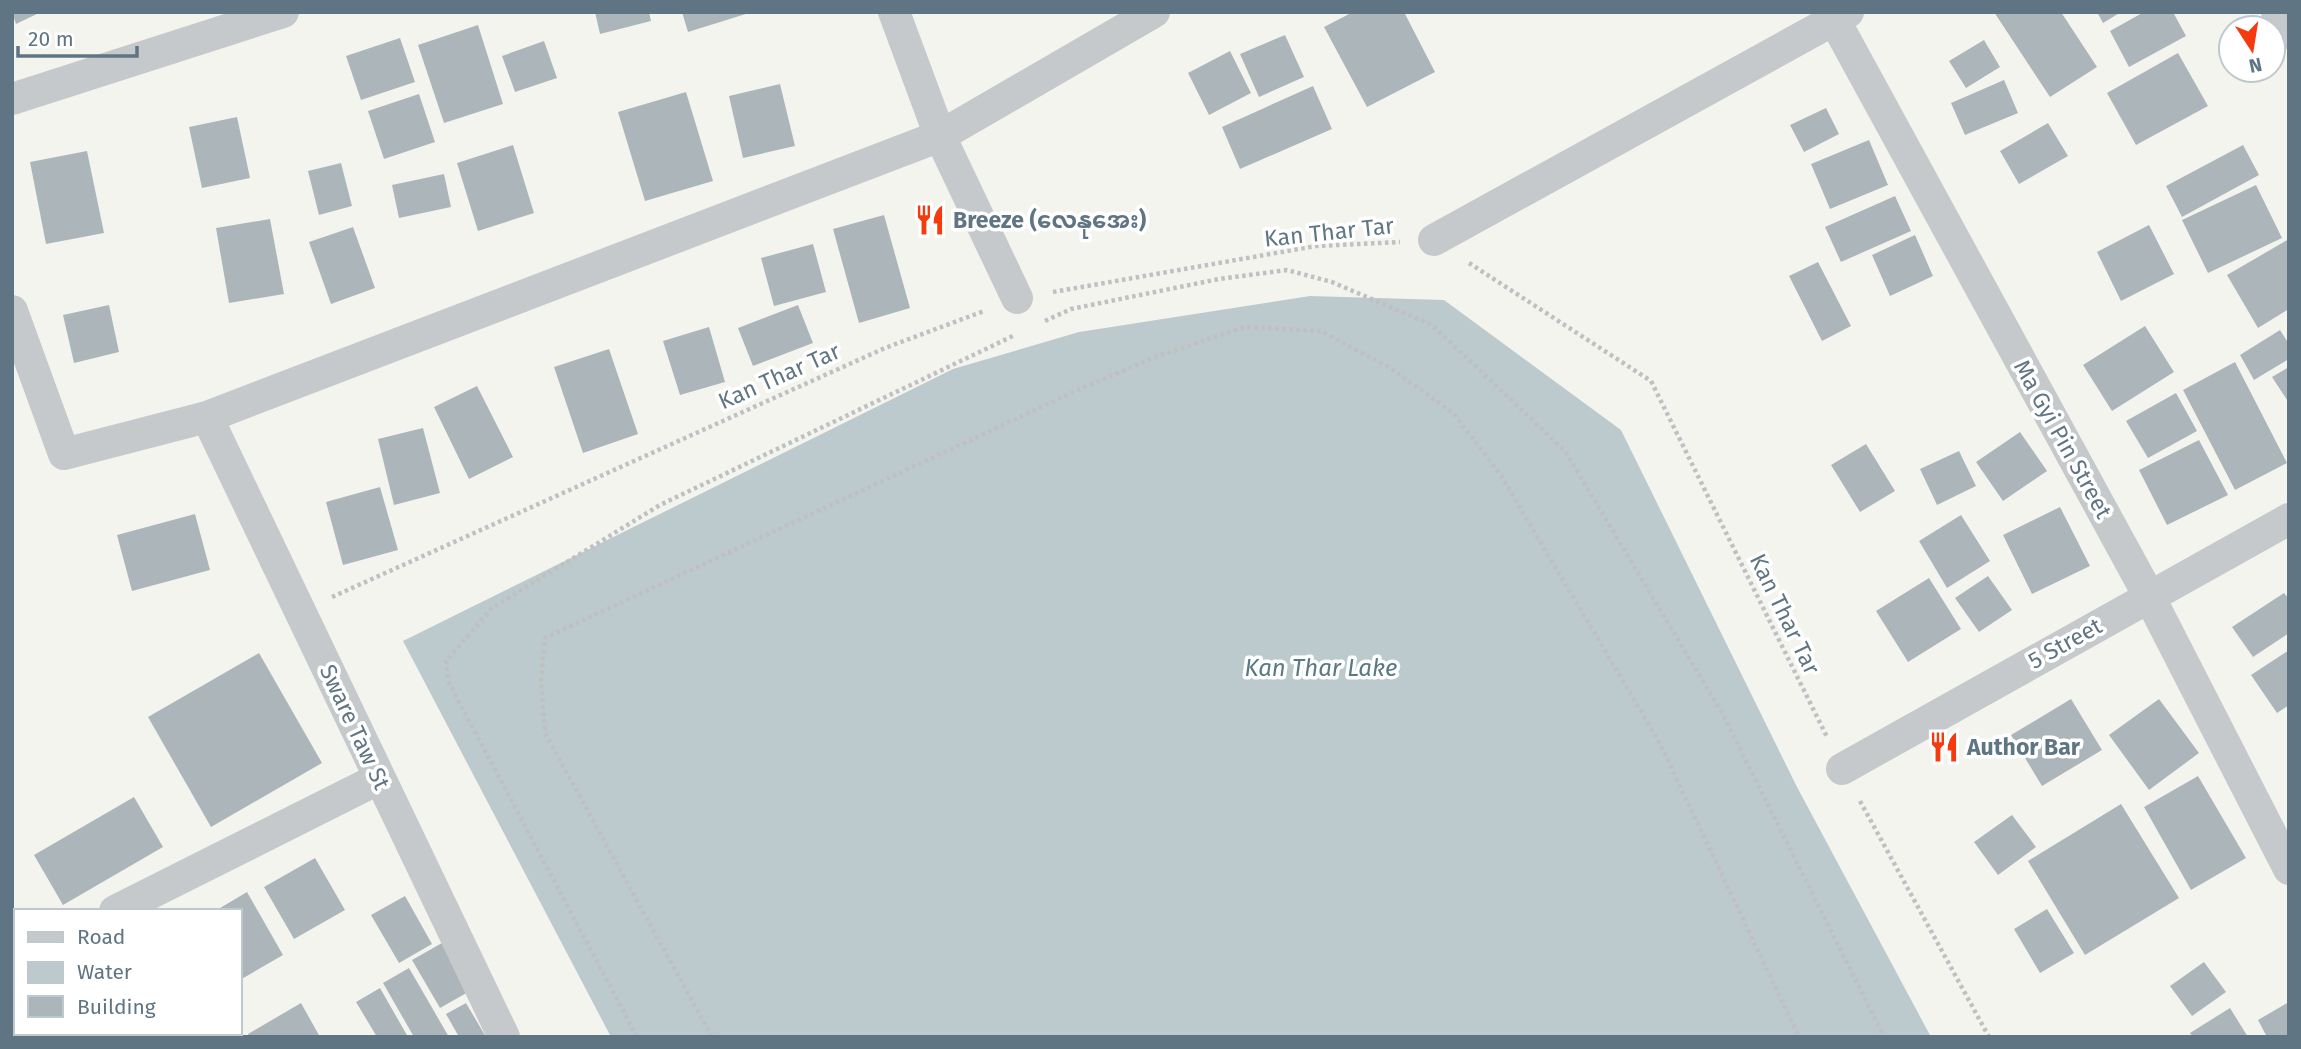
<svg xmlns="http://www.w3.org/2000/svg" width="2301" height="1049" font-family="'Fira Sans','Noto Sans Myanmar',sans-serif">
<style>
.water{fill:#bccace}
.building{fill:#acb6ba}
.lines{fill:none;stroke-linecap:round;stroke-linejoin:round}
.path{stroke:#bec0c1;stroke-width:4.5;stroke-dasharray:3.5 3.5;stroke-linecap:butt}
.minor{stroke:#c5c9cb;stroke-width:32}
.tertiary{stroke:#c5c9cb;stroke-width:38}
.labels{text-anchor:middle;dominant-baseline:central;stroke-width:7;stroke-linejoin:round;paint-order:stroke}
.poi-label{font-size:23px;font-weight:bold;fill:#5f7583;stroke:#fff;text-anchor:start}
.street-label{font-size:23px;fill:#5f7583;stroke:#fff}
.water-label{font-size:24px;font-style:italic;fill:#5b7982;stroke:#fff}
</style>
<rect width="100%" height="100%" fill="#f4f4ef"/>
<path class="water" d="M1310 296 1444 300 1621 430 1797 787 1931 1037H611L403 641 953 369 1079 332Z"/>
<path class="building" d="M12 12H41L16 24Z
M595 12H649L651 21 600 34Z
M682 12H749V13L688 32Z
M1353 12H1404L1435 72 1367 107 1324 27Z
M1994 12H2061L2097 67 2050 97Z
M2097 12H2121L2103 23Z
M2144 12H2173L2186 36 2129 67 2110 31Z
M478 25 503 104 444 123 418 45Z
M1285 35 1304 77 1259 97 1240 54Z
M400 38 415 82 361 100 346 56Z
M1984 40 2000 67 1966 88 1949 61Z
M544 41 557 78 515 92 502 56Z
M1230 51 1251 93 1209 115 1188 73Z
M2178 53 2208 106 2136 145 2107 93Z
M2004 80 2018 113 1965 135 1951 103Z
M780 84 795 146 743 158 729 96Z
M1313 86 1332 129 1240 169 1222 127Z
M686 92 713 181 645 201 618 112Z
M419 94 435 142 384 159 368 111Z
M1826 108 1839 134 1804 152 1790 125Z
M237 117 250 178 202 188 189 127Z
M2048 123 2068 156 2019 184 2000 151Z
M1869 140 1888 185 1830 209 1811 164Z
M513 145 534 213 478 231 457 163Z
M2243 145 2259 175 2182 217 2166 186Z
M87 151 104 233 46 244 30 162Z
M341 163 352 206 319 215 308 171Z
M444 174 451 207 399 218 392 185Z
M2256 185 2282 238 2208 273 2182 220Z
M1895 196 1911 231 1841 262 1825 227Z
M884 215 910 308 859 323 833 229Z
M270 219 284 294 229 303 216 228Z
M2149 225 2174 274 2121 301 2097 252Z
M353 227 375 288 331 304 309 242Z
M1915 235 1933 276 1890 296 1872 255Z
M2289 239V309L2258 328 2227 275Z
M813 244 826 292 774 306 761 258Z
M1818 262 1851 326 1822 341 1789 276Z
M109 305 119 352 74 363 63 315Z
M798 305 813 343 753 366 738 328Z
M2145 326 2174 372 2112 411 2083 365Z
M709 327 725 382 680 395 663 341Z
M2280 330 2289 344V359L2254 380 2240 355Z
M609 349 638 434 583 453 554 367Z
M2235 362 2287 463 2235 490 2183 390Z
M2289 367V403L2272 377Z
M477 386 513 457 469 479 434 407Z
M2176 393 2197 431 2148 458 2126 421Z
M423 428 440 493 394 505 378 439Z
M2020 432 2047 471 2003 501 1976 462Z
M2199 440 2228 495 2167 525 2139 470Z
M1866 444 1895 491 1860 512 1831 465Z
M1959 451 1976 486 1937 505 1920 469Z
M380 487 398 550 343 565 326 502Z
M2060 507 2090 566 2032 594 2003 535Z
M195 514 210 570 132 591 117 535Z
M1961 515 1990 561 1947 588 1919 541Z
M1988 576 2012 610 1979 632 1955 598Z
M1929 578 1961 629 1908 662 1876 611Z
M2284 593 2289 599V633L2253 657 2232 627Z
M2289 650V705L2277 713 2251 675Z
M259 653 322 763 211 827 148 717Z
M2071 699 2102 750 2042 786 2011 735Z
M2159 699 2199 753 2149 790 2109 735Z
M2198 776 2246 858 2191 890 2144 807Z
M134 797 163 847 63 905 34 855Z
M2121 804 2179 898 2085 955 2028 861Z
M2012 815 2036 847 1998 875 1974 842Z
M315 858 345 910 294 939 264 887Z
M247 892 283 955 240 980V911H215Z
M405 896 432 944 399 963 371 915Z
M2047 909 2074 953 2040 973 2014 929Z
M442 943 470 991 440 1008 412 960Z
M2204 962 2226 992 2192 1016 2170 986Z
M409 968 449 1037H414L383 983Z
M380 988 408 1037H377L356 1002Z
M2289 1002V1037H2267L2258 1020Z
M301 1003 320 1037H249L248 1034Z
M466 1003 486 1037H459L446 1014Z
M2230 1008 2248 1037H2193L2190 1033Z
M30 1033H65L66 1037H22Z"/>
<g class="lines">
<path class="path" d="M1469 263 1651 381 1827 737
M1053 292 1316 246 1400 242
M1045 321 1071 309 1219 279 1287 270 1332 282 1432 325 1565 451 1722 713 1884 1037
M332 597 885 348 984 311
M1860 801 1989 1037
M637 1037 448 681 446 661 492 608 660 505 1015 335
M712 1037 545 733 541 681 545 638 1078 390 1155 357 1245 327 1321 331 1390 368 1453 413 1500 474 1658 740 1799 1037"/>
<path class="minor" d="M894 12 940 136 1017 298
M1830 12 2149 596 2289 869
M12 99 283 12
M1434 240 1848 12
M12 311 64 454 207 417 940 136 1154 12
M207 417 504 1037
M1842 769 2289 519
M115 911 380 778
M12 962 16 960"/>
<path class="tertiary" d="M2280 12 2289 30"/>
</g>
<defs>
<g id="restaurant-bare" transform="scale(2.415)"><path d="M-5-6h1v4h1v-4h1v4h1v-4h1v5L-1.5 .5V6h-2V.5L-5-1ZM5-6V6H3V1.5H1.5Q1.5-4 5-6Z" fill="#f53a0d" stroke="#fff" stroke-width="2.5" paint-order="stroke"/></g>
</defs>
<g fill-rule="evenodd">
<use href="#restaurant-bare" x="930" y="220"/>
<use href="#restaurant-bare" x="1944" y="747"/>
</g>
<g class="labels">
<g class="poi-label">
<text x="953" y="220">Breeze (လေနုအေး)</text>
<text x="1967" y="747">Author Bar</text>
</g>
<g class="street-label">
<text transform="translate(1329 232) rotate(-6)">Kan Thar Tar</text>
<text transform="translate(779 376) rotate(-24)">Kan Thar Tar</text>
<text transform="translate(2063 439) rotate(61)">Ma Gyi Pin Street</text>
<text transform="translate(1785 614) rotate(64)">Kan Thar Tar</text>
<text transform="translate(2065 643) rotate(-29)">5 Street</text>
<text transform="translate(355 727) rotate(65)">Sware Taw St</text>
</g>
<g class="water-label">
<text x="1321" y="668">Kan Thar Lake</text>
</g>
</g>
<rect width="2301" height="1049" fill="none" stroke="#5f7583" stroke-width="28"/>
<rect x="14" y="909" width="228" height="126" fill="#ffffff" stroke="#bfc8cd" stroke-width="2"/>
<rect x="28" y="932" width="35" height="10" fill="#c5c9cb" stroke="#bfc8cd" stroke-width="2"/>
<text x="77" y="944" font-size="21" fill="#5f7583">Road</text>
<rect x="28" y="962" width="35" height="21" fill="#bccace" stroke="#bfc8cd" stroke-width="2"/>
<text x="77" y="979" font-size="21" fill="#5f7583">Water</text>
<rect x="28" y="996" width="35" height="21" fill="#acb6ba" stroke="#bfc8cd" stroke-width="2"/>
<text x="77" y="1014" font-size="21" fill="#5f7583">Building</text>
<g transform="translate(2252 49) rotate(168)"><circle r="33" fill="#ffffff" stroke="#bfc8cd" stroke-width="2"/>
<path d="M0-5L12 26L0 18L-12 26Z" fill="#f53a0d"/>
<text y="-10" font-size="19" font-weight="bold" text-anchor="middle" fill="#5f7583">N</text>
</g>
<path d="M18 46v10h119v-10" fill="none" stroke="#5f7583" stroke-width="3.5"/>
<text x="28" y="46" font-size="21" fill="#5f7583" stroke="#ffffff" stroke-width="5" paint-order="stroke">20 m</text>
</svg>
